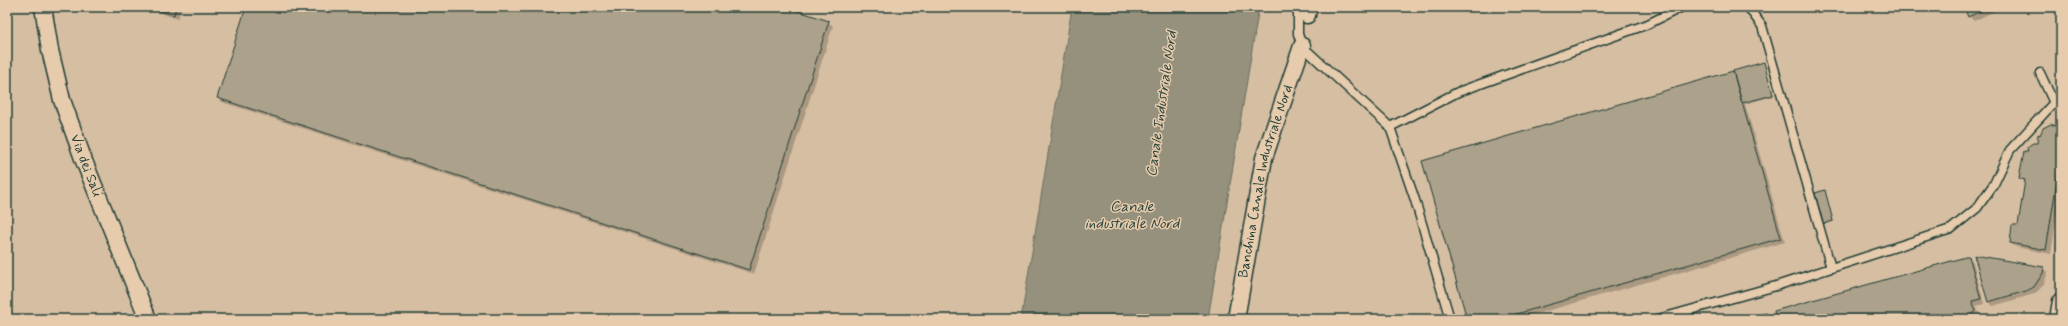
<svg xmlns="http://www.w3.org/2000/svg" width="2068" height="326" font-family="Mynerve,sans-serif">
<style>
.built{fill:#d5bea2}
.water{fill:#95917c;stroke:#666f5f}
.shadow{fill:#0003}
.building{fill:#aca18a;stroke:#1f3d34}
.lines{fill:none;stroke-linecap:round;stroke-linejoin:round}
.service-casing{stroke:#1f3d34;stroke-width:11}
.minor-casing{stroke:#1f3d34;stroke-width:19}
.service{stroke:#e6cbad;stroke-width:8}
.minor{stroke:#e6cbad;stroke-width:16}
.labels{text-anchor:middle;dominant-baseline:central;stroke-width:3;stroke-linejoin:round;paint-order:stroke}
.street-label{font-size:14px;fill:#1f3d34;stroke:#e6cbad}
.water-label{font-size:15px;font-style:italic;fill:#2b453b;stroke:#e6cbad}
</style>
<rect width="100%" height="100%" fill="#e6cbad"/>
<filter id="ink" filterUnits="userSpaceOnUse"><feTurbulence type="fractalNoise" baseFrequency=".025" numOctaves="2"/><feDisplacementMap in="SourceGraphic" scale="8" xChannelSelector="R" yChannelSelector="G"/><feConvolveMatrix kernelMatrix="1 2 1 2 8 2 1 2 1" color-interpolation-filters="sRGB"/></filter>
<g filter="url(#ink)">
<path class="built" d="M7 7H1072L1021 319H7Z
M1259 7H2061V319H1208Z"/>
<path class="water" d="M1072 7H1259L1208 319H1021Z"/>
<path class="shadow" d="M141 7H182L178 19Z
M247 7H783L828 22 833 26 754 274 222 102 218 98Z
M1965 7H2003L1974 21 1969 16Z
M1764 63 1774 96 1745 104 1785 242 1519 319H1468Z
M2061 131V187L2051 254 2016 247 2011 243 2019 226 2026 183 2020 178 2029 152Z
M1825 191 1834 222 1826 224 1824 223Z
M1968 257 1973 262 1984 304 1976 306 1980 316 1977 319H1777Z
M2044 268 2048 272 2044 284 2038 291 2031 295 1993 306 1989 302Z"/>
<path class="building" d="M148 7H176L174 15Z
M246 7H786L829 21 749 270 217 98Z
M1964 7H1989L1968 17Z
M1764 62 1773 95 1742 103 1733 71Z
M1733 71 1781 238 1499 319H1467L1422 161Z
M2051 124 2060 128 2061 131V155L2046 250 2010 243 2012 225H2018L2025 180 2019 178 2024 151H2028L2027 147 2033 143H2037L2038 134 2040 135 2043 128Z
M1825 190 1833 221 1823 224 1815 193Z
M1974 255 2044 267 2043 273 2034 287 2026 291 1988 302Z
M1969 256 1981 299 1972 301 1976 311 1967 319H1776L1774 311Z
M1766 313 1767 319H1745Z"/>
<g class="lines">
<g class="service-casing">
<path id="service" d="M1298 7V34L1302 46 1390 127
M1748 7 1762 26 1831 268
M2040 73 2054 103
M1450 319 1415 200 1390 127 1458 92 1648 24 1682 7
M1658 319 1776 286 1951 229 1977 208 1994 184 2010 150 2061 95"/>
</g>
<g class="minor-casing">
<g id="minor">
<path id="s1" d="M43 7 50 50 62 100 84 161 148 319"/>
<path d="M1307 15 1309 7"/>
<path id="s2" d="M1236 319 1264 158 1302 46"/>
<path d="M2058 319 2061 301"/>
</g>
</g>
<use href="#service" class="service"/>
<use href="#minor" class="minor"/>
</g>
</g>
<g class="labels">
<g class="street-label">
<text stroke="none"><textPath href="#s1" startOffset="165">Via dei Sali</textPath></text>
<text stroke="none"><textPath href="#s2" startOffset="141">Banchina Canale Industriale Nord</textPath></text>
</g>
<g class="water-label">
<text transform="translate(1162 104) rotate(-82)">Canale Industriale Nord</text>
<text x="1132" y="207">Canale<tspan x="1132" dy="17">industriale Nord</tspan></text>
</g>
</g>
<rect width="2068" height="326" fill="none" stroke="#e6cbad" stroke-width="24"/>
<rect x="12" y="12" width="2044" height="302" fill="none" stroke="#1f3d34" stroke-width="1.5" filter="url(#ink)"/>
</svg>
